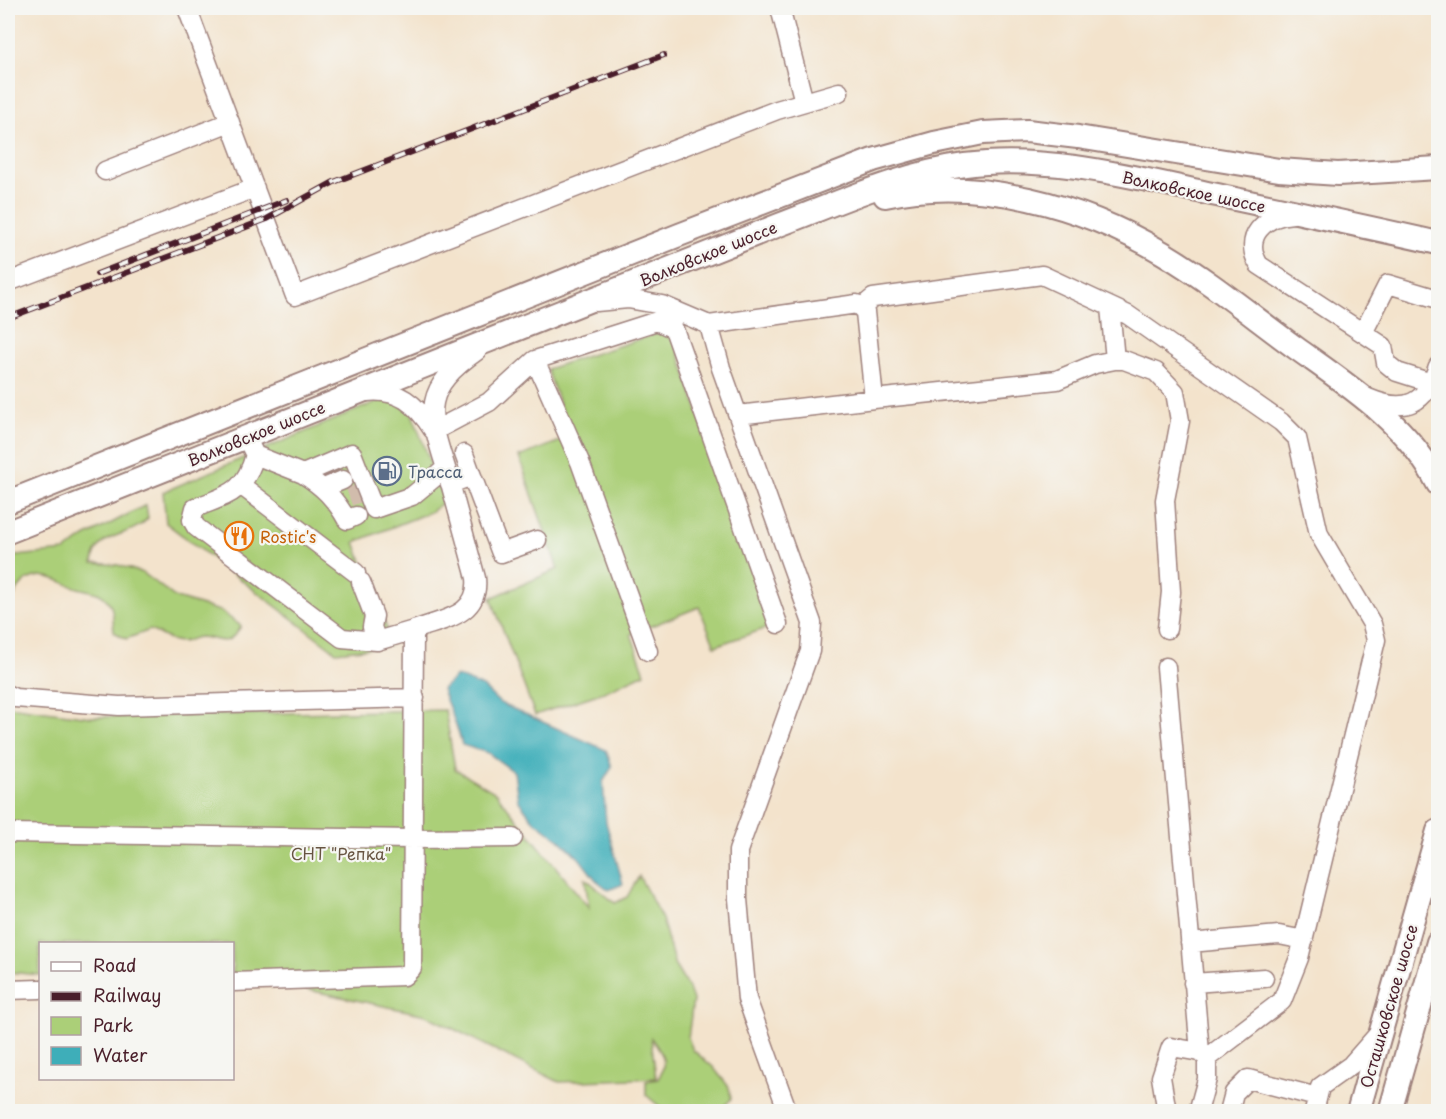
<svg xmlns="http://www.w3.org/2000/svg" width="1446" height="1119" font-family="'Playpen Sans',sans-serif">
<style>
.green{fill:#abcf78;stroke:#7a7752;stroke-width:1.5}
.water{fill:#3eaeb9;stroke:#446672;stroke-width:1.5}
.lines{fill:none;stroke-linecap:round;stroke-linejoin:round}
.minor-tunnel{stroke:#d1bcac;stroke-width:18;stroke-dasharray:18 9;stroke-linecap:butt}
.minor-casing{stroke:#9e817c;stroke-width:21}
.major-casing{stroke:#9e817c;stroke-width:26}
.minor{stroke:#fff;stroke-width:18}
.major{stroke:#fff;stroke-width:22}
.rail-casing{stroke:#4a1f2b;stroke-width:6}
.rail{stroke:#f6f6f2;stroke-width:4;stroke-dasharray:11;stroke-linecap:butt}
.labels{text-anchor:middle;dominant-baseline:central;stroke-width:4.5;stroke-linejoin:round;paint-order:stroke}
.street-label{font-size:16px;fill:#4a1f2b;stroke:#f6f6f2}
.service-label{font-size:16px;fill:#4e5e75;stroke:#f6f6f2;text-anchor:start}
.food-label{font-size:16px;fill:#c56008;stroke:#f6f6f2;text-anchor:start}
.park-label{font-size:16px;fill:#675442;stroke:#f6f6f2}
</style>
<rect width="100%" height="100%" fill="#f6f6f2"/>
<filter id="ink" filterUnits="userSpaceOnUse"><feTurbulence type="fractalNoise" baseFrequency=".0167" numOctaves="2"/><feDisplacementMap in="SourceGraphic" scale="12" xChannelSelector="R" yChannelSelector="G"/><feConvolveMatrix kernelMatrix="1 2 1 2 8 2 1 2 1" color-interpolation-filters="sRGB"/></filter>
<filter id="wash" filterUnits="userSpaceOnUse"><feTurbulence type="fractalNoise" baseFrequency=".008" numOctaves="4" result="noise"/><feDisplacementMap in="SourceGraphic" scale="24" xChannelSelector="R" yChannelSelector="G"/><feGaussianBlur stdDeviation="1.35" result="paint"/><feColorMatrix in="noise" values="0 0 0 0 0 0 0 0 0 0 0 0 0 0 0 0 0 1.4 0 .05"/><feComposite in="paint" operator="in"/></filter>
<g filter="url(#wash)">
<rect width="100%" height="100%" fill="#f3e3cc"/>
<path class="green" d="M671 329 770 627 715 646 699 607 631 634 645 673 604 692 535 715 491 598 558 569 519 457 571 437 547 369Z
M385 398 411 411 445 501 430 512 355 542 388 632 389 646 336 652 166 523 163 492Z
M146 505 148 518C131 539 96 530 93 563L118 565 143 573 176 598 220 611 241 626C226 650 222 638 200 637 194 637 192 640 186 641 174 645 161 634 150 630L126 639 114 632C113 624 114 611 110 604 101 590 91 592 78 588 58 582 37 565 19 588 6 605 10 632 8 652V557L65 551 85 537Z
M8 706 91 717 445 710 455 769 496 793 589 908 585 878 615 903 627 897 639 876 662 919 675 966 689 989 693 1000 688 1038 693 1050 713 1067 729 1087 731 1099 720 1111H665L646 1095V1081L658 1079C669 1061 662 1053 651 1038L656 1078 559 1082 426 1015 233 974 232 944H40V975L8 972Z"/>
<path class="water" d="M456 676 483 687 500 703 606 750 612 767 603 782 606 822 623 884 609 890 596 880 579 858 559 839 533 820 518 800 514 772 488 753 462 745C457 722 449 710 442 689Z"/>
</g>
<g filter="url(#ink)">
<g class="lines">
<path class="minor-tunnel" d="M349 497 360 493"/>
<g class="minor-casing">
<path id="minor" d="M187 8 295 296 777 110 839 92
M780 8 804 102
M105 171 230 122
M1293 214C1264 216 1242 237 1259 265L1383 346 1386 363 1397 372 1438 385
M8 282 255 188
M596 302 628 299 662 305 709 325 857 304 865 312 874 399 1057 380 1095 364 1115 360H1124L1156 372 1175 392 1180 421 1165 500 1171 592 1167 629
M1110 307 1115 360
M861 308 873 298 1042 275 1128 315 1281 422 1297 438 1319 534 1372 624 1376 640 1299 958 1282 1001 1207 1058V1079L1198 1112
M709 325 721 368 812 623 810 651 738 851V899L747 999 788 1112
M1363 333 1388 284 1438 299
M535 360 657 321 674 329 778 624
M366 392C399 388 416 404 433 430
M1368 398C1406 414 1426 404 1438 366
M738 415 874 399
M434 431 489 402 535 360 580 462 648 651
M246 437 255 455 303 474 352 453 374 509 412 496 446 468C427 410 423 389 477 351
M464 454 472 476
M255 455C244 494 229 494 195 508L192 520 196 527 342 638 377 641 414 630
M303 474C323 487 335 498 347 520L356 516
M450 484 472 476 501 553 537 540
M242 486 356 573
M324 488 343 480
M361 582 374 616 372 627 377 641
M1166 667 1200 1052
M8 695 15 698 119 706 415 698
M8 833 412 839 513 838
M1190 943 1279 935 1304 940
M232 982 404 976 412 968 414 630C443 619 480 616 476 578L446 468
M1193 983 1264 978
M8 990 40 989
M1167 1112 1161 1077 1171 1047 1200 1052 1207 1058
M1229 1112 1234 1093 1248 1079 1317 1097
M1314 1112 1320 1087 1351 1065 1380 1032"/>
</g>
<g class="major-casing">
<path id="major" d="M885 196C978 176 1082 205 1163 253 1210 281 1252 316 1296 348 1349 386 1408 424 1438 484
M8 502 679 235 873 160 934 143 983 133 1027 131 1078 137 1279 170 1338 174 1438 168
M8 532 779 225C840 202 900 174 965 165 1046 154 1133 177 1212 194 1287 210 1363 226 1438 243
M1358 1112 1438 831
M1390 1112 1438 942"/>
</g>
<use href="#minor" class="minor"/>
<use href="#major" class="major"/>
<g class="rail-casing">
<path id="rail" d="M97 274 287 200
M8 318 267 219 334 182 664 55"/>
</g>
<use href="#rail" class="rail"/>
</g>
</g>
<defs>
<g id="fuel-ring" transform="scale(1.5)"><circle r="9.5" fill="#f6f6f2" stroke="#5c6f8a" stroke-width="1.5"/><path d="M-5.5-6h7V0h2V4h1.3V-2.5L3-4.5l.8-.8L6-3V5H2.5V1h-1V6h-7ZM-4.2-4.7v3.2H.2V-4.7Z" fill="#5c6f8a"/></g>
<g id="restaurant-ring" transform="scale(1.5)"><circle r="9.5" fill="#f6f6f2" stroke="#e8710a" stroke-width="1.5"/><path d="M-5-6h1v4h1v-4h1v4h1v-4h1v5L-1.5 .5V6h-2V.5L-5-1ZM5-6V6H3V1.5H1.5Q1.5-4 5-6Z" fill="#e8710a"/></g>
</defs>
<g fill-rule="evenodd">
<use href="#fuel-ring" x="387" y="471"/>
<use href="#restaurant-ring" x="239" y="536"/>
</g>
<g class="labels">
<g class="street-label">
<text transform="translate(1194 191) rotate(12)">Волковское шоссе</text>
<text transform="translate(708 253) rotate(-22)">Волковское шоссе</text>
<text transform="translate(256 433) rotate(-22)">Волковское шоссе</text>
<text transform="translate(1388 1006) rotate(-74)">Осташковское шоссе</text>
</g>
<g class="service-label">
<text x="408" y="471">Трасса</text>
</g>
<g class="food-label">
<text x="260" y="536">Rostic's</text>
</g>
<g class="park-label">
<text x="341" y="853">СНТ "Репка"</text>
</g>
</g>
<rect width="1446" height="1119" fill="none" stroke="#f6f6f2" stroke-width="30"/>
<rect x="39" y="942" width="195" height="138" fill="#f6f6f2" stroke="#b1a0a2" stroke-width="1.5"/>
<rect x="51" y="962" width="30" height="9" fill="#ffffff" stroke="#b1a0a2" stroke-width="1.5"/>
<text x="93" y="972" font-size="18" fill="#4a1f2b">Road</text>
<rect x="51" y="992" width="30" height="9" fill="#4a1f2b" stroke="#b1a0a2" stroke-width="1.5"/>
<text x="93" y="1002" font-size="18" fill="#4a1f2b">Railway</text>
<rect x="51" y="1017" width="30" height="18" fill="#abcf78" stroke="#b1a0a2" stroke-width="1.5"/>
<text x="93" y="1032" font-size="18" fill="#4a1f2b">Park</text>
<rect x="51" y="1047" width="30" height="18" fill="#3eaeb9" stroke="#b1a0a2" stroke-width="1.5"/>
<text x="93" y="1062" font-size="18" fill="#4a1f2b">Water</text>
</svg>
